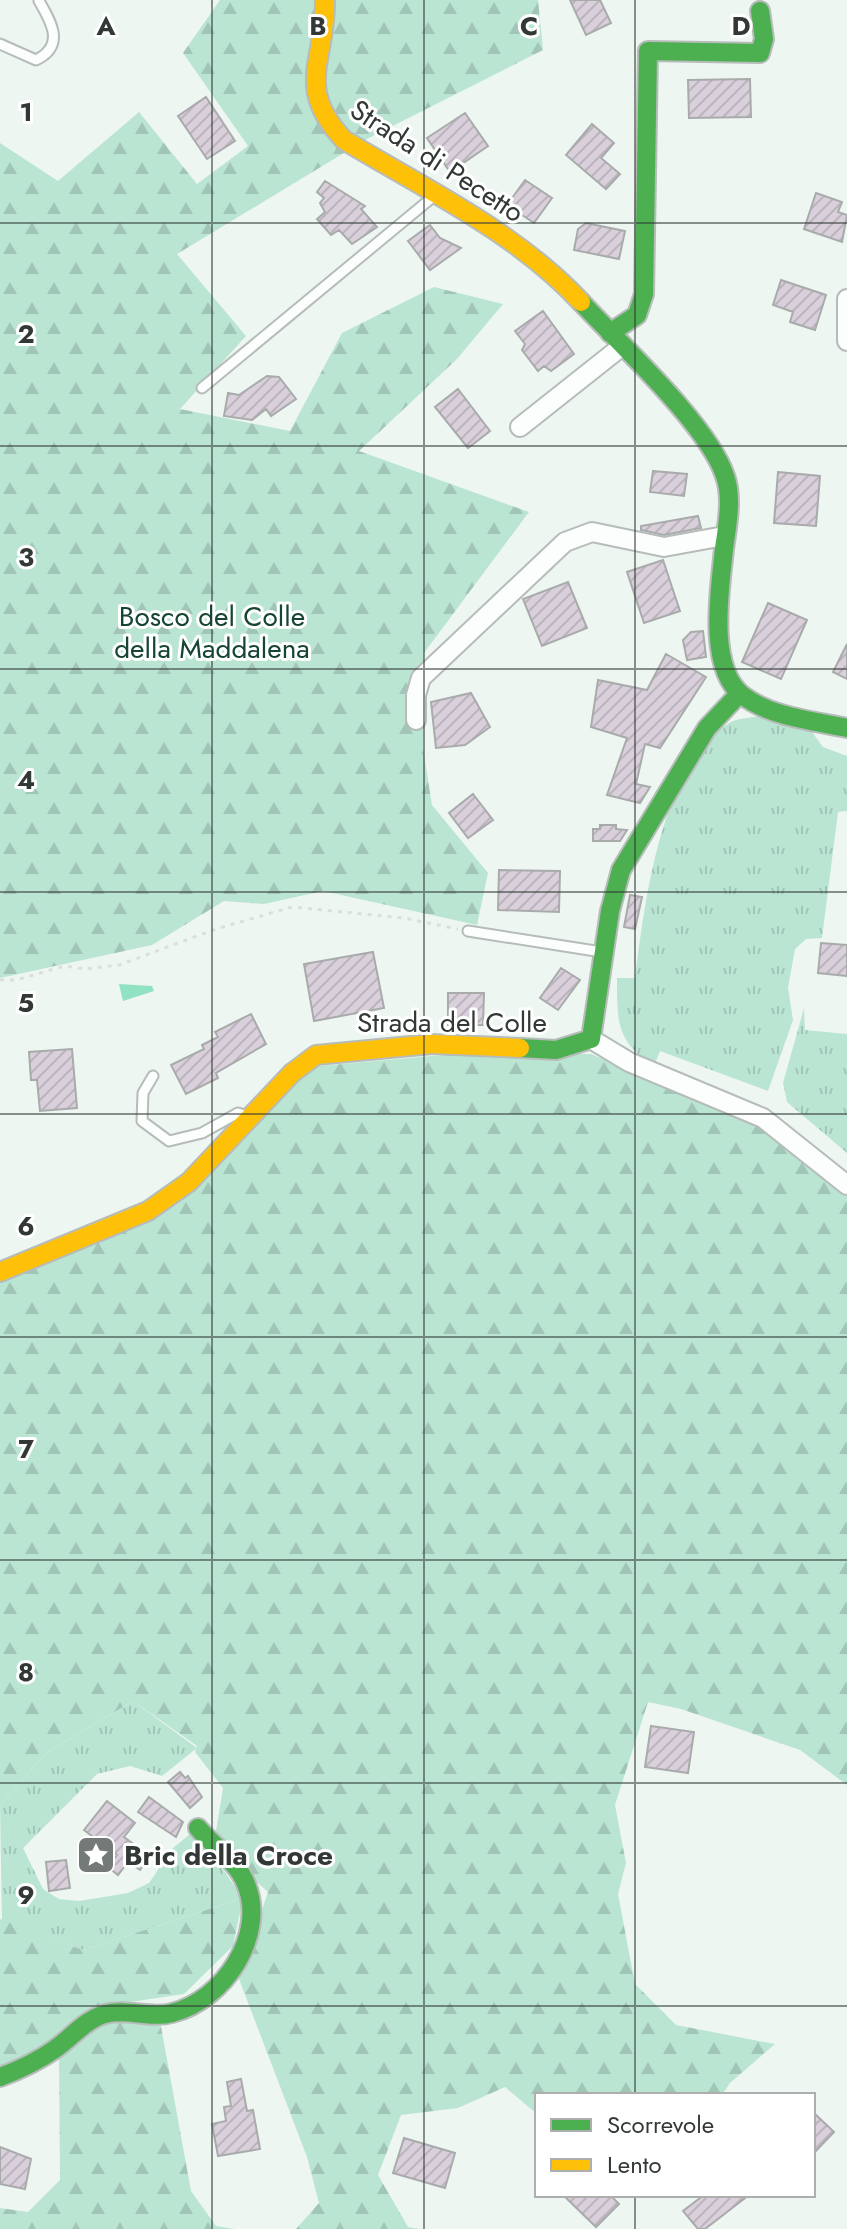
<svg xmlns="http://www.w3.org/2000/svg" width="847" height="2229" font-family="Jost,sans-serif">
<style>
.grass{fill:url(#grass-tufts)}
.forest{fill:url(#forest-firs)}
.water{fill:#91e2c2}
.building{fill:url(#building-hatch);stroke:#a9abab;stroke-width:2}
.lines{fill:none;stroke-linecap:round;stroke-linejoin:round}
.lane-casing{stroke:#b6bcb9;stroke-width:13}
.street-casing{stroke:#b6bcb9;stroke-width:22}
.fast-casing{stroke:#b6bcb9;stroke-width:22}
.slow-casing{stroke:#b6bcb9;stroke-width:22}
.path{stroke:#dcdede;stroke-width:3;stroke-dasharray:4 6;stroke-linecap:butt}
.lane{stroke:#fcfefd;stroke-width:9}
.street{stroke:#fcfefd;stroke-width:18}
.fast{stroke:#4caf50;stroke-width:18}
.slow{stroke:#ffc107;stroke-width:18}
.grid{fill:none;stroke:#323835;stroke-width:2;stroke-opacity:0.55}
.labels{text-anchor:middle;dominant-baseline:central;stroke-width:6;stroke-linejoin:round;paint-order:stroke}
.street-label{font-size:28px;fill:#323835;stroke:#fff}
.park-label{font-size:28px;fill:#164534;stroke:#fff}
.poi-label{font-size:28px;font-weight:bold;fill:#323835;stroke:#fff;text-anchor:start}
.grid-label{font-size:26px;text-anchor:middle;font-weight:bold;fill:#323835;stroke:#fff;stroke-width:6;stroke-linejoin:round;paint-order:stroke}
</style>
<defs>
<pattern id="grass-tufts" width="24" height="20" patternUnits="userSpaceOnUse" patternTransform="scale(2)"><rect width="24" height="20" fill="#bbe5d3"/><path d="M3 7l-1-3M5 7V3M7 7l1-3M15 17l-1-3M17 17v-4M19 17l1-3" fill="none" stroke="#a1c5b6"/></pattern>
<pattern id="forest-firs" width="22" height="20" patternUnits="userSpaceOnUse" patternTransform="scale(2)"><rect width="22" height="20" fill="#bbe5d3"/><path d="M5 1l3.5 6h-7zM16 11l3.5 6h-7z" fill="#a1c5b6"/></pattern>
<pattern id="building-hatch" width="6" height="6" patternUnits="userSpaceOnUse" patternTransform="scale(2)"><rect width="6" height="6" fill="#d9d0db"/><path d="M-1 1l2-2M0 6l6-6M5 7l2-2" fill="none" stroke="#bbb3bd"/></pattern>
</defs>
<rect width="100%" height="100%" fill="#eef6f2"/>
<path class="grass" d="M759 716 812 732 823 747 847 756V811L838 812 822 938 806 939 795 949 788 988 793 1020 768 1091 660 1051 654 1066C616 1042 617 1021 617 978H635C644 906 661 764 729 723 737 718 751 718 759 716Z
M804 1008 805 1030 847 1034V1153L787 1102 783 1083Z
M133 1701 197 1748 162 1776 130 1766 97 1774 23 1848 43 1889 59 1899 79 1901 128 1893 149 1883 173 1848 195 1830 243 1898 83 1950 2 1921 0 1805 46 1753Z"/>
<path class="forest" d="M220 0H538L543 50 367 139 177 254 246 336 180 409 290 431 342 333 434 287 503 304 457 359 359 451 529 512 424 653 423 749 432 805 488 873 477 925 323 891 264 904 224 901 152 945 0 978V143L58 181 139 112 197 184 248 146 183 53Z
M454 1054H591L760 1126 847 1192V1785L800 1750 681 1709 648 1702 615 1805 626 1863 618 1894 635 1984 676 2025 775 2044 730 2083 722 2095H537V2114L505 2087 458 2108 401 2115 378 2175 408 2227 420 2229H296L319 2203 307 2157 239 1979 268 1892 214 1844 223 1788 195 1752 197 1746 133 1701 46 1753 0 1805V1273L183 1197 308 1067Z
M243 1898 233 1946 184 1994 103 2006 51 2051 0 2066V1919L83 1950Z
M108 2020 160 2021 191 2191 216 2226 235 2229H0V2208L28 2212 60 2180 59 2054Z"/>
<path class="water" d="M119 984 152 986 154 991 123 1001Z"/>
<path class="building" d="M570 0H600L611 23 586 35Z
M750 79 751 117 689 118 688 80Z
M206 97 235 141 207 159 178 116Z
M465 113 488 146 450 172 427 138Z
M592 124 614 143 601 158 620 174 606 189 566 155Z
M525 180 552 198 534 223 507 205Z
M325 181 365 206 361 209 377 227 352 244 339 230 331 235 317 219 325 212 320 203 324 198 317 192Z
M816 193 842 202 838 212 847 215 842 242 804 229Z
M586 223 625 231 619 259 574 250 578 229Z
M430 225 440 238 461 248 430 270 408 241Z
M781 280 826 295 815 330 790 322 793 312 773 305Z
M543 311 574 354 551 371 544 366 538 371 522 350 525 344 515 331Z
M267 376 279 377 296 399 271 416 266 409 252 420 224 416 228 393 239 395Z
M458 389 490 431 468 448 435 407Z
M653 471 687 474 684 496 650 492Z
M778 472 820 476 816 526 774 523Z
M698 516 701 528 664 535 641 530V526Z
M663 560 680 611 644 623 627 572Z
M568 582 587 628 542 646 523 599Z
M768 603 807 620 781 679 742 662Z
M703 631 706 657 687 660 683 640 691 632Z
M847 644V679L833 672Z
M666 654 706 677 660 748 645 744 636 784 650 787 640 803 607 795 627 738 591 727 598 680 647 690Z
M471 693 490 727 465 745 436 748 431 702Z
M473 794 493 820 468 838 449 813Z
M600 825H616V829L627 830 620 841H593V829H600Z
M499 870 560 871 559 912 498 910Z
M630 895 642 897 635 929 624 927Z
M821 943 847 945V976L818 973Z
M373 952 384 1008 314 1021 304 964Z
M561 968 580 980 558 1010 540 998Z
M448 993H484L483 1025H448Z
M251 1014 266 1044 216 1073 218 1078 186 1094 171 1065 204 1049 202 1045 218 1037 215 1032Z
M72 1049 77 1108 40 1111 37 1080H31L29 1052Z
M651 1726 694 1732 688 1773 645 1767Z
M180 1772 185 1778 188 1776 202 1797 190 1808 168 1782Z
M149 1797 183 1822 176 1837 138 1812Z
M107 1801 135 1823 124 1837 150 1856 140 1870 128 1862 118 1875 108 1867 117 1855 84 1830Z
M66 1860 70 1888 49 1891 46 1862Z
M241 2079 247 2111 253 2110 260 2149 218 2156 212 2124 226 2121 224 2107 231 2106 227 2082Z
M813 2112 834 2132 813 2154Z
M404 2138 455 2153 445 2188 393 2173Z
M0 2147 31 2159 25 2189 0 2184Z
M563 2195H610L619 2204 596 2227Z
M704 2195H749L705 2229H698L683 2211Z"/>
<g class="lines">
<g class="lane-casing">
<path id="lane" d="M0 44 36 60C65 46 52 23 39 1
M202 388 434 196
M468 931 602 952
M153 1076 143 1093 142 1121 169 1141 202 1133 238 1113 244 1115"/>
</g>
<g class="street-casing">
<path id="street" d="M847 299V341
M520 427 621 347
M416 720V695L421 678 565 542 592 532 664 547 724 536
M591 1039 629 1062 763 1118 847 1185"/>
</g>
<g class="fast-casing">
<path id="fast" d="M581 302C619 343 709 426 725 476 733 498 727 526 724 549 720 589 707 667 742 695 770 717 814 721 847 728
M610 333 637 315 644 294 648 51 760 53 764 39 760 11
M520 1048 556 1050 591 1039 610 911 621 870 707 728 739 694
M0 2077C19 2070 38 2061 55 2049 71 2038 85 2020 105 2014 127 2008 150 2019 172 2013 224 2000 267 1935 246 1884 237 1861 213 1846 198 1828"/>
</g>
<g class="slow-casing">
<path id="slow" d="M325 0C326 62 294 86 344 140 425 189 516 232 581 302
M0 1272 148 1211 189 1182 292 1073 316 1055 432 1044 520 1048"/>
</g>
<path class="path" d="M0 980H16L65 966 85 969 119 965 216 929 292 907 404 918 458 929"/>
<use href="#lane" class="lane"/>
<use href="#street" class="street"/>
<use href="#fast" class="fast"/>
<use href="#slow" class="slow"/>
</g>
<path class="grid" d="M212 0V2229M424 0V2229M635 0V2095M0 223H847M0 446H847M0 669H847M0 892H847M0 1114H847M0 1337H847M0 1560H847M0 1783H847M0 2006H847M635 2195V2229"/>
<defs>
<g id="sight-square" transform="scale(2)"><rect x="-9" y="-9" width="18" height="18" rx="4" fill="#747a77" stroke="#fff"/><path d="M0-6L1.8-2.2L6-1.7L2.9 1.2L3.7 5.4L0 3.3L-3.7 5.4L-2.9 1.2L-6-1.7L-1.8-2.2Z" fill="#fff"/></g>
</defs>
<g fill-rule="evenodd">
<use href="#sight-square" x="96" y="1855"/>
</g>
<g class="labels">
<g class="street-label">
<text transform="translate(437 161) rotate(33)">Strada di Pecetto</text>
<text x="452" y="1022">Strada del Colle</text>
</g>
<g class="park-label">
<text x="212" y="616">Bosco del Colle<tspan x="212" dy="32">della Maddalena</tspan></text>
</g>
<g class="poi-label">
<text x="124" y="1855">Bric della Croce</text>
</g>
</g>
<g class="grid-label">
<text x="106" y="35">A</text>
<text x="318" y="35">B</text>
<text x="529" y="35">C</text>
<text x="741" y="35">D</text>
<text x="26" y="121">1</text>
<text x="26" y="343">2</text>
<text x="26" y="566">3</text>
<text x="26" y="789">4</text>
<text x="26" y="1012">5</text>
<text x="26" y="1235">6</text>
<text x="26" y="1458">7</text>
<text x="26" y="1681">8</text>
<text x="26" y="1904">9</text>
</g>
<rect x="535" y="2093" width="280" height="104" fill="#ffffff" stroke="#adafae" stroke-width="2"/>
<rect x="551" y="2119" width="40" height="12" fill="#4caf50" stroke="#adafae" stroke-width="2"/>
<text x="607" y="2133" font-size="24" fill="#323835">Scorrevole</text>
<rect x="551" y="2159" width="40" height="12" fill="#ffc107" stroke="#adafae" stroke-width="2"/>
<text x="607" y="2173" font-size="24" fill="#323835">Lento</text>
</svg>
